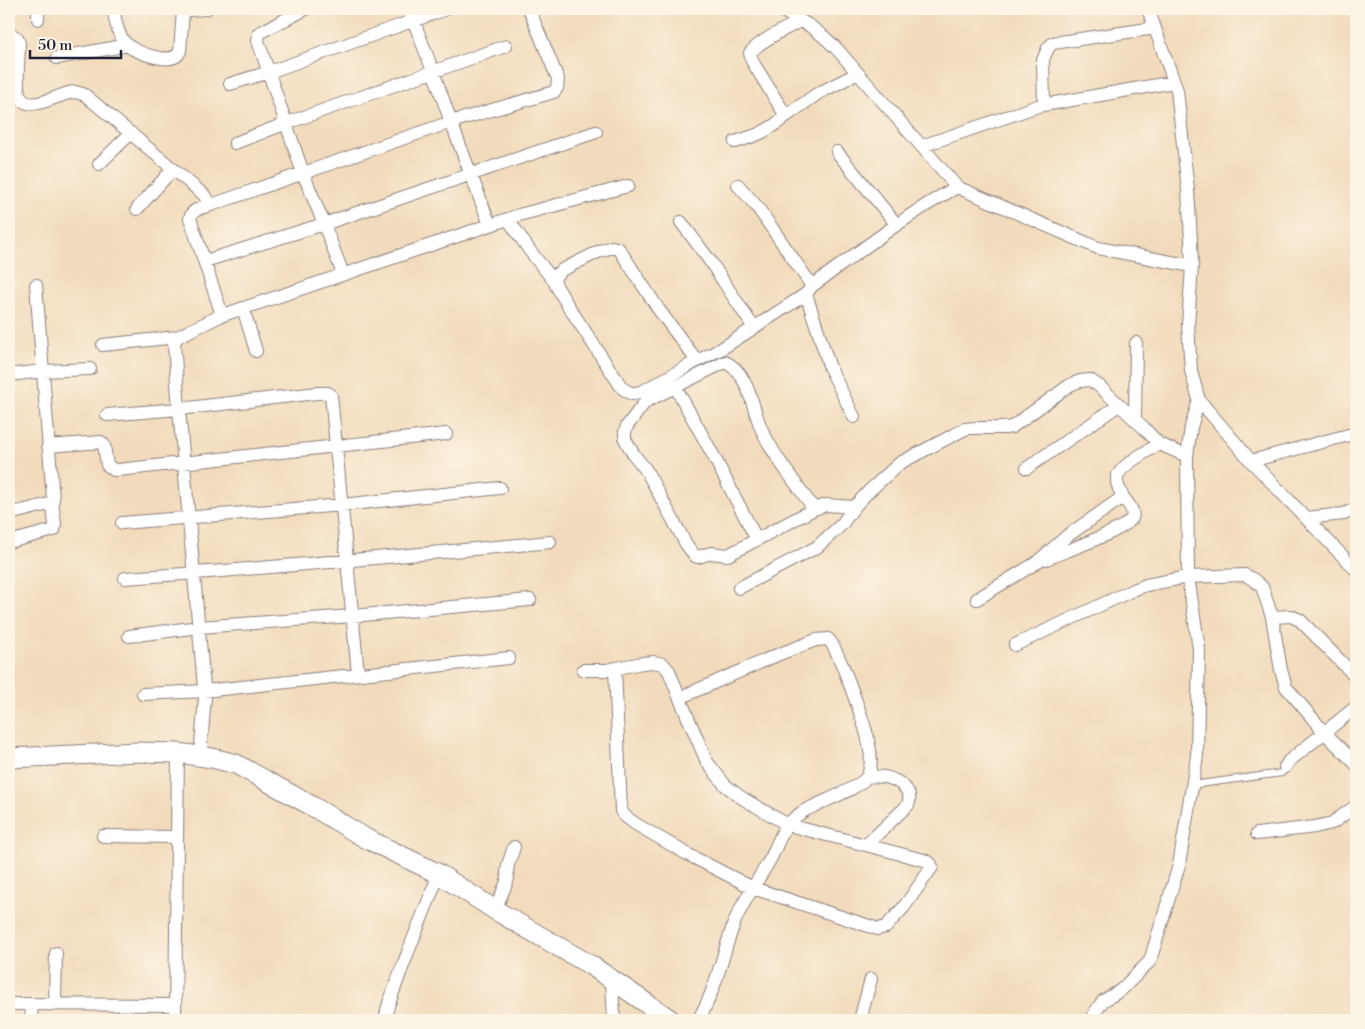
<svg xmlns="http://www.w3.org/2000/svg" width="1365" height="1029" font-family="'Libre Bodoni',serif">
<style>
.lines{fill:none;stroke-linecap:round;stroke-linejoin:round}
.lane-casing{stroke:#8a7e7c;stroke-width:8}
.street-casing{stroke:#8a7e7c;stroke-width:14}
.secondary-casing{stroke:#8a7e7c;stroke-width:21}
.lane{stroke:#fff;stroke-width:6}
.street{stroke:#fff;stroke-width:12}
.secondary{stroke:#fff;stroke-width:19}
</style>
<rect width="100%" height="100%" fill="#fcf5e5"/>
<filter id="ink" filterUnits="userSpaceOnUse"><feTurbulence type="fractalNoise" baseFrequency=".02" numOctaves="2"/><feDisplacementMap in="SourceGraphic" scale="10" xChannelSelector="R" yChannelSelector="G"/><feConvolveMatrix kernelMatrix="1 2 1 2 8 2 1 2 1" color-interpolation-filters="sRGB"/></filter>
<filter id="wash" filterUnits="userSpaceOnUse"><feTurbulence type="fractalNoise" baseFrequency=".0096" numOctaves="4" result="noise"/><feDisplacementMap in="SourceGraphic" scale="20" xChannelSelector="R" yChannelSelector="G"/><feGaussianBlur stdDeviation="1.12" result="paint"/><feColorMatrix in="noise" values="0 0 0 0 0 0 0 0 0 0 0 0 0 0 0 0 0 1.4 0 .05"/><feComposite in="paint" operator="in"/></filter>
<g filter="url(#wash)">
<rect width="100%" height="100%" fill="#f2dbbc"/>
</g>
<g filter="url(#ink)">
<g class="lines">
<g class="lane-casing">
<path id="lane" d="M1192 785 1282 773 1285 767"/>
</g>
<g class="street-casing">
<path id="street" d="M113 9C116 22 117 35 127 45 137 53 174 67 180 51L183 10
M181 9 190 10 206 9
M306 9 259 33 258 41 303 173 324 224 343 274
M409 9 433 71 451 122 490 225
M779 9 810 26 823 36 836 48 957 187 1098 248 1192 266
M1148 9 1177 90 1188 190 1191 240 1192 266 1188 325 1191 371 1199 400 1251 461 1356 570
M38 19V9
M800 21C786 29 760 40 750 53L752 61 786 116 817 94 858 73
M9 35H12L17 38 19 43C19 57 16 80 19 93 25 117 59 93 74 92 78 92 82 94 85 95L204 195 211 205C203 207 192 209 190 218L221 312 220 316 177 337 174 344 179 409 107 415
M57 58 128 45
M230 84 269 72 446 9
M1044 104 1043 60 1048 48 1053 43 1155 28
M735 142C758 135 767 132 786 116
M235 143 287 123 506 46
M922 146 1038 106 1174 82
M837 152 897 225
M99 164 131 133
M738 185 758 208 812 286
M211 205 451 122 554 92 557 88 558 79 529 9
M137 209 173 169
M681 222 710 261 754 328
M205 261 324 224 596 132
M554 281 530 251 508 219 519 215 628 186
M806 294 830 368 854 417
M243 308 256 351
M220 316 508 219
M103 345 177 337
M697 361 659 310 619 249 612 247 600 251 562 270 556 275 554 281 557 287 567 304 622 388 632 394 643 391 697 361 721 349 806 294 812 286C859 252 906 215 957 187
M9 375 43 371 90 369
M675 386 713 455 757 540
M1135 420 1136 343
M48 446 101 442 104 445 107 465 114 470H118L446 434
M1251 461 1356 433
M1027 468 1119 405
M814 509C796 483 774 457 761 428 752 406 748 372 725 362L645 402 627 426 625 432V439L634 455 646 470 686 544 695 556 698 557 711 553 728 555 814 509 826 505 854 507
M9 514 49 504 52 502 53 499 36 285
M1306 518 1344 514 1356 509
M122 523 342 505 500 488
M9 542 54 530 55 524 52 502
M1046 559C1061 553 1126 530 1132 518 1135 511 1127 502 1123 497
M125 578C267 569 409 555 550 542
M739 588 817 547 842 524 854 507 869 491 900 463 965 429C981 426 996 430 1012 427L1070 385 1080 381 1090 380 1099 386 1144 428 1159 444 1187 456
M977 599 1036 563 1067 536 1123 497C1121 492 1116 485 1117 479 1117 467 1149 450 1159 444
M1272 617 1291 616 1300 620 1356 677
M129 636 199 627 352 616 530 600
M1015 645 1133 590 1146 585 1188 577 1245 575 1254 580 1262 587 1272 617 1281 670 1286 687 1324 732 1356 764
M583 670H607L642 663 653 662 663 664 669 671 680 699 707 762 725 785 742 798 788 825 924 860 930 863 932 867 904 907 892 920 886 927 878 929 753 888 687 854 634 823 625 816 621 811 615 668
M143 694 204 691 509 658
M680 699 686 695 777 655 816 640 828 639C838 647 867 729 869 745 871 754 872 766 868 775 862 788 820 802 806 810 800 813 793 819 788 824 781 832 776 848 771 858 759 879 744 899 735 921 722 954 717 989 698 1020
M200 756 205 698 179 409 317 393H328L331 395 358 674
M1285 767 1289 761 1356 707
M1257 834 1315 827 1332 823 1356 806
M103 836 177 837
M866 845 908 805C914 790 898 780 885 777 879 776 873 777 868 776
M495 910 506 884 508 878 507 872 508 865 514 847
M612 980 614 1020
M10 1004 175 1005
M55 1005 56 953
M31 1020 32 1005
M175 1020 178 753
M385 1020 388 1006 408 952 439 874
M860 1020 871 979
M1094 1020 1093 1015 1103 1001 1121 990 1150 961 1179 865 1197 756 1199 649 1188 577 1187 456 1191 427 1199 400"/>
</g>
<g class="secondary-casing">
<path id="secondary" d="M9 758 138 752 178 753 212 758 236 764 312 806 365 838 439 874 495 910 592 966 671 1020"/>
</g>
<use href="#lane" class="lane"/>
<use href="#street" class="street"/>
<use href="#secondary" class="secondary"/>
</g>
</g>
<rect width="1365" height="1029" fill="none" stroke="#fcf5e5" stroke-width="30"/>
<path d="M30 50v8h91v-8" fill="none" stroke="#22223b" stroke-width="2.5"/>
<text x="38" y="50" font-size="15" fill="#22223b" stroke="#fcf5e5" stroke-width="4" paint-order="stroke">50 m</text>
</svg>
